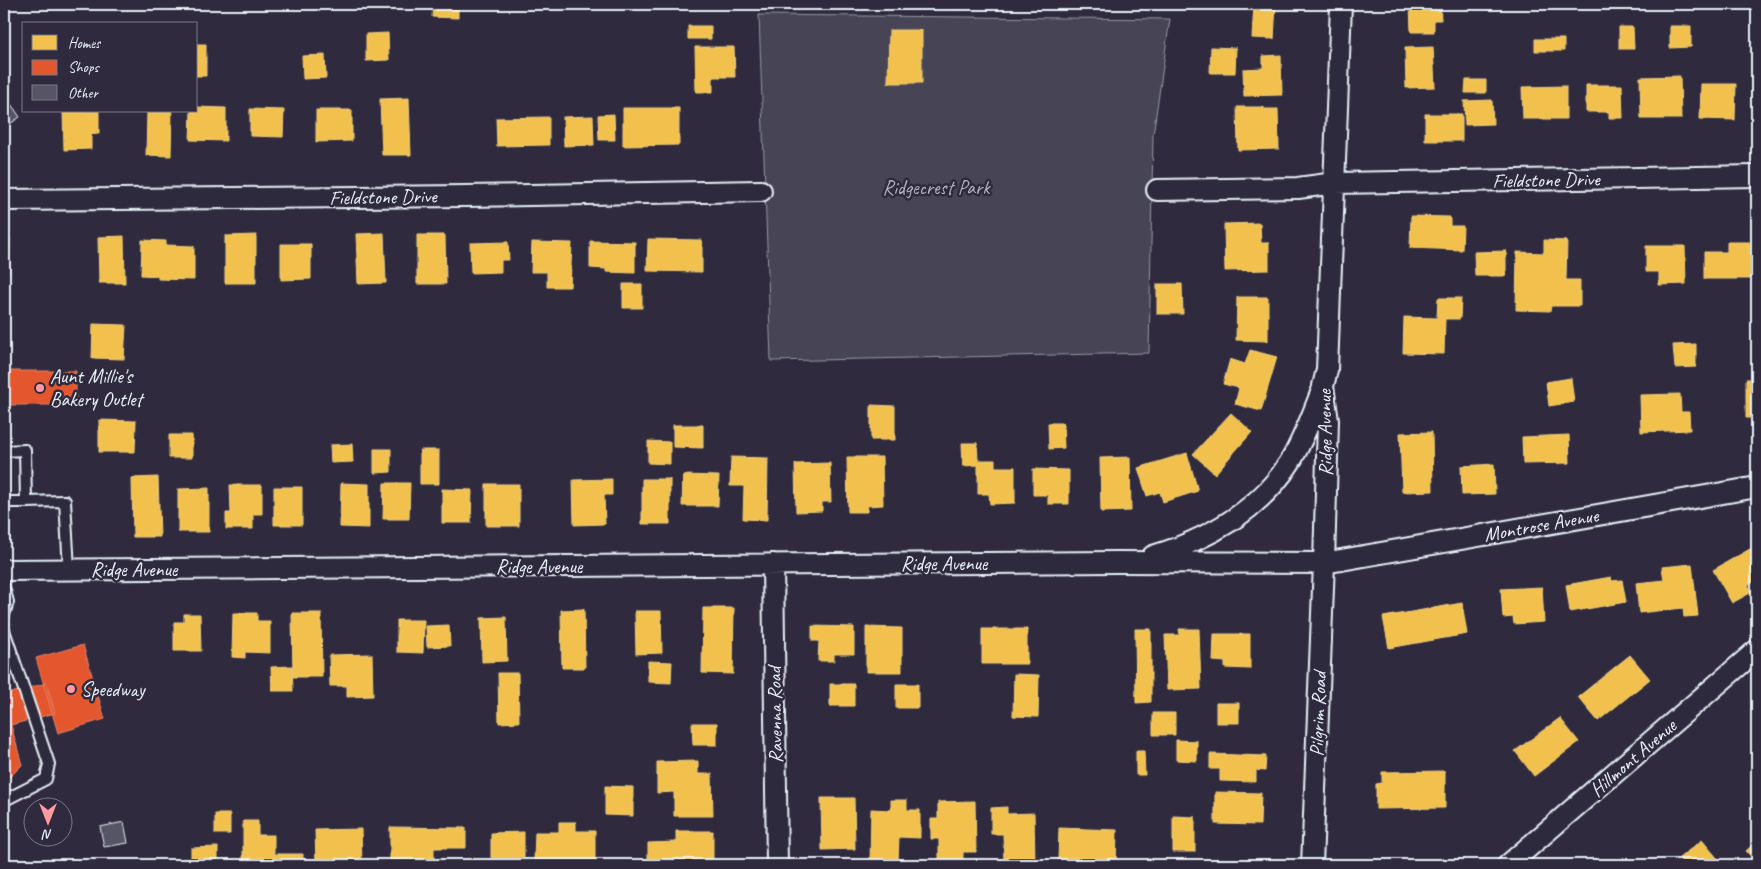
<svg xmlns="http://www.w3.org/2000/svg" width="1761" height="869" font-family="Caveat,sans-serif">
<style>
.green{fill:#464455;stroke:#979aa6}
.homes{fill:#f2c14e;stroke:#efcf81}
.shops{fill:#e4572e;stroke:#e5856b}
.building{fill:#575565;stroke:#e8f1f8}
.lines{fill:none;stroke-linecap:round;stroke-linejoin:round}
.lane-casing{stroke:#e8f1f8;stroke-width:14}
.street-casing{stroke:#e8f1f8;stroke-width:24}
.lane{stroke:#2f2a3d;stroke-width:10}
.street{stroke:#2f2a3d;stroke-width:20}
.poi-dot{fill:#ff9aa2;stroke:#2f2a3d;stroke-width:2}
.labels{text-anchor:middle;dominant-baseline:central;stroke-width:5;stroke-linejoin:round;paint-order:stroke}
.street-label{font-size:20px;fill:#e8f1f8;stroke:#2f2a3d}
.park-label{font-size:20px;fill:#afb4bf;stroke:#2f2a3d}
.poi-label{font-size:20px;fill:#e8f1f8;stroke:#2f2a3d;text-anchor:start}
</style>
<rect width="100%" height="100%" fill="#2f2a3d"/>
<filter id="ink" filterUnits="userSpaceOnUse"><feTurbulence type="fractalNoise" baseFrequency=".02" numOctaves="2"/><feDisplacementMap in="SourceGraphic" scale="10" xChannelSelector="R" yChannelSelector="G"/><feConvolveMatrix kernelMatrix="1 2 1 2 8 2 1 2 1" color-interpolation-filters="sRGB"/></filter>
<g filter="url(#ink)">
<path class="green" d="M759 15 1170 19 1153 135 1149 353 771 361Z"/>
<path class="homes" d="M433 4H458V18L432 17Z
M1254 4H1276L1274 39 1252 38Z
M1410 4H1440L1441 20H1434V32H1411Z
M688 26H711V39H688Z
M1670 26H1691V47L1670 48Z
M1619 27H1633L1634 49H1619Z
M889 30H922V83H888Z
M388 33 389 60 366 61V34Z
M1535 39H1564V51H1535Z
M196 44H206V76H196Z
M695 47H734L735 77H713V92H696Z
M1211 47 1236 48 1235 73H1210Z
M1433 47 1435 87 1406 88 1405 48Z
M325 55 326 78 303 79 302 56Z
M1281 55 1282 95 1244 96 1243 69 1263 68V56Z
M1680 76 1681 119H1641L1640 77Z
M1756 77H1757V117H1755Z
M1466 80H1486V93H1465Z
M1701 84H1736L1735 120 1700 119Z
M1586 85H1622L1623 118H1609V112H1586Z
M1566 86V119H1523L1522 87Z
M409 98 411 155H382L380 99Z
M1492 100 1493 124 1465 125 1464 101Z
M196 107 226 108V141L190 140 191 111H196Z
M1237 107H1264V109H1278L1279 149 1238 150Z
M623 108H679V145L623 146Z
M250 109 284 110 283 137 250 136Z
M316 110H352V141L316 142Z
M63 111H99V134H91V149L64 150Z
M147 111H172L171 156 146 155Z
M614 114 615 140H599L598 115Z
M1425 114H1462V141H1425Z
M593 116 594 145 564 146 563 117Z
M549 117V145L497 146 496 118Z
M1411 216 1450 217V226H1463L1462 250 1410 248Z
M1260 223 1261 243H1269V270L1225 271 1224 224Z
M384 233 386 283 358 284 356 234Z
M256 235V283H225V236Z
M417 235H445L446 284H417Z
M124 236 125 283H99L98 237Z
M4 238 10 239 9 273H4Z
M648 239 702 240V272L647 271Z
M142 240 166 241V245L194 246V280L158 279V276L141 275Z
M1544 240 1567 241 1566 280H1580V306H1551L1550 311 1516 310 1517 252 1544 253Z
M590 241 635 242V273L606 272V269L590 268Z
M508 242 509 260H501V272L471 273 470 243Z
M532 242 572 243 570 287H547V272H531Z
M1727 242H1750L1751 279H1704V252H1727Z
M281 244H311V279L281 280Z
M1646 246H1685L1686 284 1659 285V272H1646Z
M1506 251V276H1475L1474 252Z
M623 284H642V308H623Z
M1157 284H1182L1183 314H1157Z
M1237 297H1268V341L1236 340Z
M1438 298H1461L1460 319H1445L1444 354 1403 353 1404 317 1437 318Z
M93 324 126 325 124 359 92 358Z
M1696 344V367L1675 368 1673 345Z
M1250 350 1277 357 1261 411 1235 404 1239 388 1223 384 1230 359 1245 364Z
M1571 378 1574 402 1549 406 1546 382Z
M1746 379H1757V418H1746Z
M1680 394 1681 412H1689L1690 430 1641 432 1640 395Z
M871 405 895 406V440H871Z
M1231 413 1252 432 1215 474 1193 454Z
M99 420 136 421 135 452H99Z
M1048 423H1063L1064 448 1049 449Z
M673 425H703V448L673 447Z
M1432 432 1433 491 1402 492 1400 433Z
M169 435H192V458H169Z
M1569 435 1570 463 1523 464 1522 437Z
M648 441 670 442V464L648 463Z
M962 443H977L978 460H995V467H1015V503L990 504 989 494H978V465L963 466Z
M352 444 353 462 331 463 330 445Z
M374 449H391V472L374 473Z
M420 450H439V484H420Z
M1187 453 1198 491 1163 502 1160 492 1147 496 1138 468Z
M731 457 768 458 767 520 743 519 744 486H730Z
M847 457H882L883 505 867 506V512H848Z
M1130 457 1131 511 1101 512 1100 458Z
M830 463 831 502H822V511L796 512 795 464Z
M1494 464 1495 494 1462 495 1461 466Z
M1033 469 1069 470V504H1048V495H1033Z
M683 475 719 476 718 506H682Z
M158 477 160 537H133L132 478Z
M612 479V495H604L605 524 574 525 573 480Z
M642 479H670V524H642Z
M341 483 369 484V528L340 527Z
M384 483H410L409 519H383Z
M486 484H519V526H486Z
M230 485H262V514H253V529H226V513H231Z
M274 487H302V525H274Z
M209 488V532H178V489Z
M442 489 472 490 471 523H442Z
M1757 545V580L1748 585 1752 592 1732 603 1713 570Z
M1692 564 1698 616 1684 617 1683 608 1639 613 1636 583 1664 580 1662 567Z
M1611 577 1612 581 1622 580 1626 602 1570 612 1566 585Z
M1542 587 1544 622 1514 624 1513 617 1503 618 1501 589Z
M1462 603 1467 634 1389 648 1383 617Z
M703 608H734L733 674 702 673Z
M584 609 585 668H562L561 610Z
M635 611H661L662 653 636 654Z
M233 613H257V621H270V653L245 652V658L232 657Z
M292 613H321L322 677H293Z
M184 614H200L201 651H174V622H184Z
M506 617 507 661 482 662 481 618Z
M397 620H424L423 653 397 652Z
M449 625 450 646 427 647 426 626Z
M812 626 854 627V654H834V661H818L819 641H812Z
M866 627 902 628V672H866Z
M982 629H1027V664H982Z
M1135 629H1151V702L1136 703Z
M1179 629H1199L1201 689 1167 690 1165 635H1180Z
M1214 634H1250V669L1225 668V662L1213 661Z
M372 654 373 696 347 697V686H330L329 655Z
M1630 655 1650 679 1598 721 1578 697Z
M648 661 672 662 671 683 648 682Z
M292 666 293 691H272L271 667Z
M498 673H518L519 722 499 723Z
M1014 674 1039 675 1038 717 1013 716Z
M830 684H854V706H830Z
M896 684H918V708H896Z
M1216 703H1239V723H1216Z
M1153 713H1175V735H1153Z
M1560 718 1579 742 1534 776 1515 751Z
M692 723H717V745H693Z
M1176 740 1197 741V761L1176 760Z
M1136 751H1144L1145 775H1136Z
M1210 754 1266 756 1265 771 1256 770V782L1220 781V769H1210Z
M698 761V774H712L713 816H674V792L657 793V762Z
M1445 771V808L1376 809V784L1382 783V772Z
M605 786 633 787V816L605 815Z
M1215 792 1261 793 1260 825 1215 824Z
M821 798H854L855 849 822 850Z
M891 800H907V810H920V838L899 837 898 862H870L871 809 891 810Z
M975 801 976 852H963V861H939V839H931V819H938V802Z
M1007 807V814L1034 813 1035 862H1004L1003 834H991V808Z
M215 814H230V834H215Z
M1173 816 1195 817V852H1173Z
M243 821H258V835H274V854H303V865H254V860H243Z
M559 822H576V831H595V860H534L535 832H559Z
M390 827 466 828V848H434V861H390Z
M1059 828 1117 830 1116 865H1077L1078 860H1058Z
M361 829 362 865H316L315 830Z
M676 831H713V865H648V843L676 842Z
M524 832V858H491V833Z
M1702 840 1723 865H1684L1679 858Z
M1757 841V863L1746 851Z
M218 847V865H191V848Z"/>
<path class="shops" d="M4 371H76V405H4Z
M83 645 105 719 58 733 36 658Z
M46 683 55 713 11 725 22 765 4 783V695Z"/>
<path class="building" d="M4 94 20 117 4 128Z
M124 822 128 843 104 847 100 827Z"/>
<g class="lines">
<g class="lane-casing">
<path id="lane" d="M4 451 25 450 26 502H4
M26 502 65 501 69 569
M4 587 8 602 4 615
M4 630 49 764 46 779 7 799 4 798"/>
</g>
<g class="street-casing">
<path id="street" d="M1157 190 1298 188 1335 183 1757 176
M4 200 466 196 761 191
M1153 556C1206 540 1259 511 1290 462 1304 439 1313 413 1323 388
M773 564 777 865
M4 570 1117 562 1324 563 1757 487
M1312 865 1324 563 1328 421 1323 386 1327 370 1341 4
M1508 865 1757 650"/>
</g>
<use href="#lane" class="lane"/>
<use href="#street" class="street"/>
</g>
</g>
<g class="poi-dot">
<circle cx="40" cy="388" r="5"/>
<circle cx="71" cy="689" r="5"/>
</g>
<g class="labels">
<g class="street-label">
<text transform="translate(1546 180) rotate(-1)">Fieldstone Drive</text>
<text transform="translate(383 197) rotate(-1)">Fieldstone Drive</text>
<text transform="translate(1325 433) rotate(-91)">Ridge Avenue</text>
<text transform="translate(1541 525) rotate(-10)">Montrose Avenue</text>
<text x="944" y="563">Ridge Avenue</text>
<text x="539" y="566">Ridge Avenue</text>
<text x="134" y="569">Ridge Avenue</text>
<text transform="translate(1318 714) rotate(-88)">Pilgrim Road</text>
<text transform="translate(775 715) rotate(-91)">Ravenna Road</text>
<text transform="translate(1633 758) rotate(-41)">Hillmont Avenue</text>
</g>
<g class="park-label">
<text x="936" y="187">Ridgecrest Park</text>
</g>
<g class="poi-label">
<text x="50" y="376">Aunt Millie's<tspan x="50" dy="23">Bakery Outlet</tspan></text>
<text x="81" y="689">Speedway</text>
</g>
</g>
<rect width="1761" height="869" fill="none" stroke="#2f2a3d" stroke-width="20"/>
<rect x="10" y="10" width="1741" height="849" fill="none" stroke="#e8f1f8" stroke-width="2" filter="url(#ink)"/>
<rect x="22" y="22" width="175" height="90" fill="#2f2a3d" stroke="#797a88"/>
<rect x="32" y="35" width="25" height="15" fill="#f2c14e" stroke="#797a88"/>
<text x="68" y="48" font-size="15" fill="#e8f1f8">Homes</text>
<rect x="32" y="60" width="25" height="15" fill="#e4572e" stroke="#797a88"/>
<text x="68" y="72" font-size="15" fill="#e8f1f8">Shops</text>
<rect x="32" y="85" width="25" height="15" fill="#575565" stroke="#797a88"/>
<text x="68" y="98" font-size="15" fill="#e8f1f8">Other</text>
<g transform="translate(48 822) rotate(180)"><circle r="24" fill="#2f2a3d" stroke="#797a88"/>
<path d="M0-4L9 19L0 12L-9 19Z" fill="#ff9aa2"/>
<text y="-8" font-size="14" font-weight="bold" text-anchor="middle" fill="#e8f1f8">N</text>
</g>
</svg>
